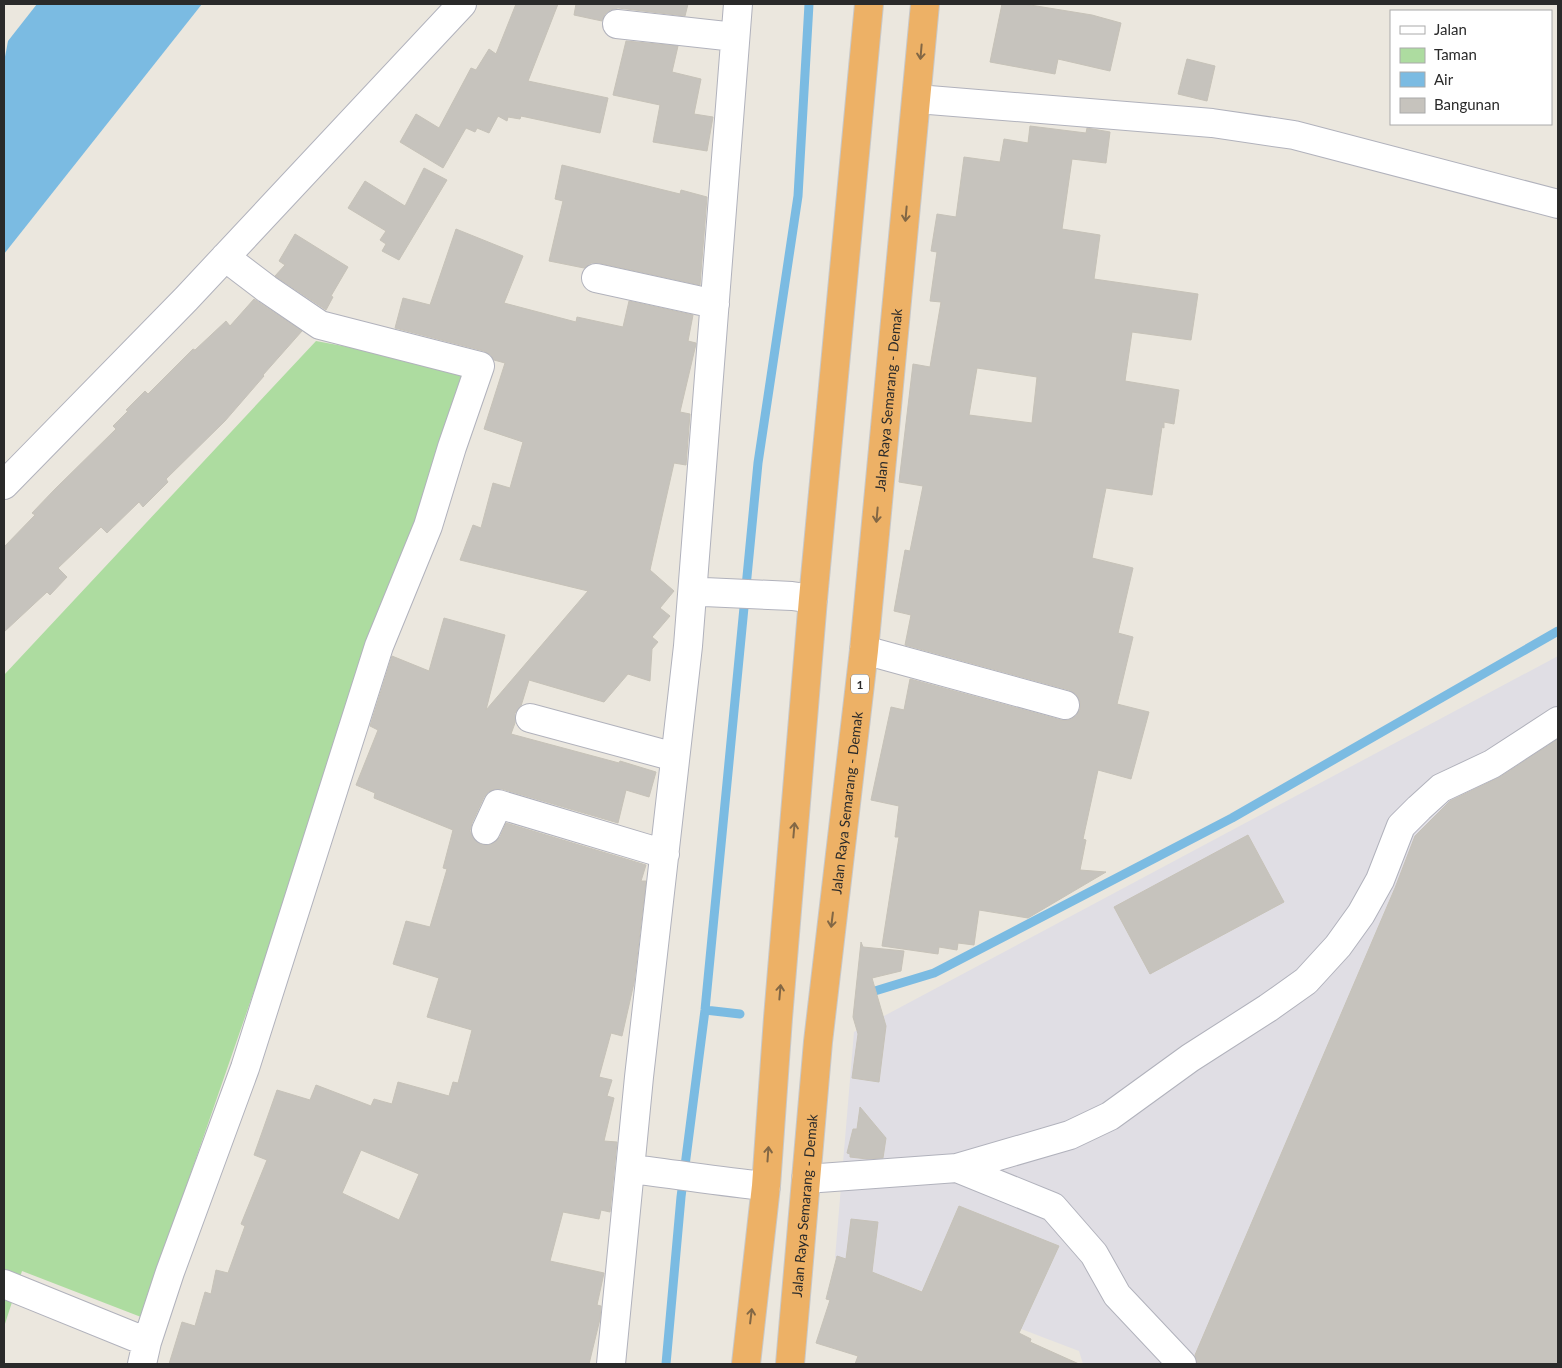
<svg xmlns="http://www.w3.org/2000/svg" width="1562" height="1368" font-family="Lato,sans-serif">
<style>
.industrial{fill:#e0dee4}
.green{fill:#addca0}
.water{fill:#7bbbe2}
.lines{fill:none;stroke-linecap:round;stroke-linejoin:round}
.stream{stroke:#7bbbe2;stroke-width:9}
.building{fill:#c6c3bd;stroke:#c6c2b8;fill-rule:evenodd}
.minor-casing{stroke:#b1b2bc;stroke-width:30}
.highway-casing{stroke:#c8c8c8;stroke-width:30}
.minor{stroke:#fff;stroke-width:28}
.highway{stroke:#edb166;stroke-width:28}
.oneway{stroke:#826745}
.labels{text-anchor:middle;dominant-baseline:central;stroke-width:4;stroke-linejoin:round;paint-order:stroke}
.shield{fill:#fff;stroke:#6a6a6a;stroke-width:1}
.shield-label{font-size:12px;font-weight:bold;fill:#2a2a2a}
.street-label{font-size:14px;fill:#2a2a2a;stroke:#fff}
</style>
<rect width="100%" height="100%" fill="#ebe7de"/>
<path class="industrial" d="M1558 656V1364H1083L1079 1351 835 1258 854 1032Z"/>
<path class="green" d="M316 341 467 369 375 642 141 1317 22 1271 4 1327V675Z"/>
<path class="water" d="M37 4H202L4 254V62L8 41Z"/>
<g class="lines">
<path class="stream" d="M865 994 934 973 1232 818 1558 631
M705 1010 740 1014
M666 1364 681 1197 705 1010 758 463 798 196 809 4"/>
</g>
<path class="building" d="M516 4H558L528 81 608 98 600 133 521 116 520 119 508 117 507 121 498 116 489 133 477 128 475 132 466 128 443 168 400 142 416 114 439 128 471 68 476 70 489 49 496 54Z
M576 4H688L685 16 618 8 610 10 605 14 602 21 574 15Z
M1002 4H1024L1092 15 1121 23 1110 71 1058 59 1055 74 990 62Z
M626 41 678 46 672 72 701 79 694 114 713 117 707 151 653 142 660 105 613 95Z
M1187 59 1215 66 1207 101 1178 94Z
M1030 126 1086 133 1087 128 1110 132 1106 163 1072 159 1062 229 1100 235 1094 279 1198 294 1191 340 1132 332 1125 381 1179 390 1174 424 1164 422V428L1162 427 1152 495 1106 488 1092 558 1133 568 1118 633 1133 637 1117 704 1149 712 1131 779 1098 770 1083 839 1086 840 1080 870 1106 872 1028 918 979 910 974 945 958 943 957 950 939 947 938 954 882 946 899 837H895L899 806 871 800 891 707 904 710 910 679 1061 720H1068L1076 716 1080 709V702L1076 694 1069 690 905 645 911 615 894 611 905 550 910 551 923 486 899 482 913 364 930 367 941 302 930 301 937 252 931 251 937 214 956 217 964 157 1000 162 1004 139 1028 143ZM977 368 1037 377 1032 423 969 415Z
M562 165 680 194 681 190 707 197 700 285 599 263H591L584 268 549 261 563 201 555 199Z
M424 168 447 180 399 260 382 251 386 244 380 240 386 231 348 208 365 181 405 206Z
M456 229 523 256 504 303 576 322 577 317 623 327 629 301 693 315 688 341 696 343V344L680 412 690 414 686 465 674 463 650 570 674 591 660 608 670 616 652 637 658 642 652 649 650 681 628 674 604 702 529 680 521 706 515 713V723L511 734 619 763 620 761 656 772 649 797 626 790 618 823 502 789H495L488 792 484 797 472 823 470 831 474 839 480 844 488 845 495 842 500 837 506 823 646 865 641 881H646L634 983 622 1036 611 1033 599 1077 612 1080 607 1096 614 1098 604 1141 617 1142 610 1212 601 1210 599 1219 563 1212 550 1261 604 1273 597 1305 601 1306 600 1319 589 1364H169L182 1322 195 1326 205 1292 211 1294 216 1270 228 1273 245 1226 241 1224 267 1160 254 1155 277 1090 310 1100 316 1085 371 1106 374 1099 392 1104 398 1082 449 1096 453 1082 458 1083 472 1030 427 1017 439 978 393 964 406 921 430 927 447 869 443 868 453 830 374 798 375 793 356 785 378 730 370 726 392 656 429 671 444 618 505 635 486 710 588 591 460 560 473 525 481 528 493 483 510 488 523 442 484 429 505 363 494 360 491 355 484 351 395 328 403 298 430 305ZM361 1150 419 1174 399 1220 342 1193Z
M295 234 348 267 331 296 333 297 326 310 275 276 285 265 279 261Z
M254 299 302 331 263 375 264 376 225 421 166 479 168 482 143 507 139 502 107 533 101 527 58 568 67 577 50 595 47 592 4 632V547L35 515 32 513 55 489 116 429 113 426 128 411 126 410 145 391 148 394 193 349 195 350 226 321 230 326Z
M1558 739V1364H1197L1195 1355 1395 888 1415 836 1450 801 1500 777Z
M1248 835 1284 902 1150 974 1114 907Z
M861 942 863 947 904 951 901 971 872 978 886 1026 879 1082 852 1078 858 1034 853 1017Z
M860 1107 886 1138 883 1158 867 1159 850 1157V1154L847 1153 853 1129H857Z
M959 1206 1059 1246 1019 1333 1031 1339 1030 1342 1079 1364H855L858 1356 816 1343 830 1300 826 1299 837 1256 846 1259 851 1219 878 1222 872 1272 922 1292Z"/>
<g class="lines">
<g class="minor-casing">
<path id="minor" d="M617 24 735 37
M917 99 1212 123 1294 135 1558 204
M596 278 715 304
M4 485 186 299 462 4
M693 593 704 592 792 596 813 599
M864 650 1065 705
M530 718 675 757
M486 830 498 804 665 854
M957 1168 1053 1207 1094 1254 1117 1295 1182 1364
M630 1169C676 1174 720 1182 766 1186
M806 1179 957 1168 1070 1135 1110 1116 1190 1058 1268 1008 1306 981 1338 946 1361 914 1380 880 1401 826 1419 808 1441 788 1492 764 1558 721
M4 1284 147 1342 170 1272 245 1068 379 646 428 526 452 447 480 366 320 325 267 289 225 257
M142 1364 147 1342
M611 1364 639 1077 688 646 738 4"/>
</g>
<g class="highway-casing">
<g id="highway">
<path d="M746 1364 766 1186 778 1018 813 599 869 4"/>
<path id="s1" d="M790 1364 818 1042 864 650 925 4"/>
</g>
</g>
<use href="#minor" class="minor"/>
<use href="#highway" class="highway"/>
</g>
<defs><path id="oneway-shaft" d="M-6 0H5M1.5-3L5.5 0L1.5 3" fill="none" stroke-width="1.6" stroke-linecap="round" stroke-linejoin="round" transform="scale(1.25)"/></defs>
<g class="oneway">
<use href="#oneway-shaft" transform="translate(921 52) rotate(95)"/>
<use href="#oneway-shaft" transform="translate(906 214) rotate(95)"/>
<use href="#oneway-shaft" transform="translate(877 515) rotate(95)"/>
<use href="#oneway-shaft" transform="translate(794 830) rotate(-85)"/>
<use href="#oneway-shaft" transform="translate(832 920) rotate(97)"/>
<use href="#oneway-shaft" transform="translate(780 992) rotate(-85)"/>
<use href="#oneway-shaft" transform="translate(768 1154) rotate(-86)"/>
<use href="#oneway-shaft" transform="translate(751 1316) rotate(-83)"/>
</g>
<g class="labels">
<rect class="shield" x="851" y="674.5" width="18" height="19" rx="4"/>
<g class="shield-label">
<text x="860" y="684">1</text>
</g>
<g class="street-label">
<text stroke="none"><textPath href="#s1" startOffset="969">Jalan Raya Semarang - Demak</textPath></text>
<text stroke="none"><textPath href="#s1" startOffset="564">Jalan Raya Semarang - Demak</textPath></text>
<text stroke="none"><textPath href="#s1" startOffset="159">Jalan Raya Semarang - Demak</textPath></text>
</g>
</g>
<rect width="1562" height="1368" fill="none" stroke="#2a2a2a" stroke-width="10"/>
<rect x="1390" y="10" width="162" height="115" fill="#ffffff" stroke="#aaaaaa"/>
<rect x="1400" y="26" width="25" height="8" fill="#ffffff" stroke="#aaaaaa"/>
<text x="1434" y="35" font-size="15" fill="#2a2a2a">Jalan</text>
<rect x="1400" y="48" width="25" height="15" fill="#addca0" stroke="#aaaaaa"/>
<text x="1434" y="60" font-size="15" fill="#2a2a2a">Taman</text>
<rect x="1400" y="72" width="25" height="15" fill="#7bbbe2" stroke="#aaaaaa"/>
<text x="1434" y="85" font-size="15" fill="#2a2a2a">Air</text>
<rect x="1400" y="98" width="25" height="15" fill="#c6c3bd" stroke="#aaaaaa"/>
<text x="1434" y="110" font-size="15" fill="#2a2a2a">Bangunan</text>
</svg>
